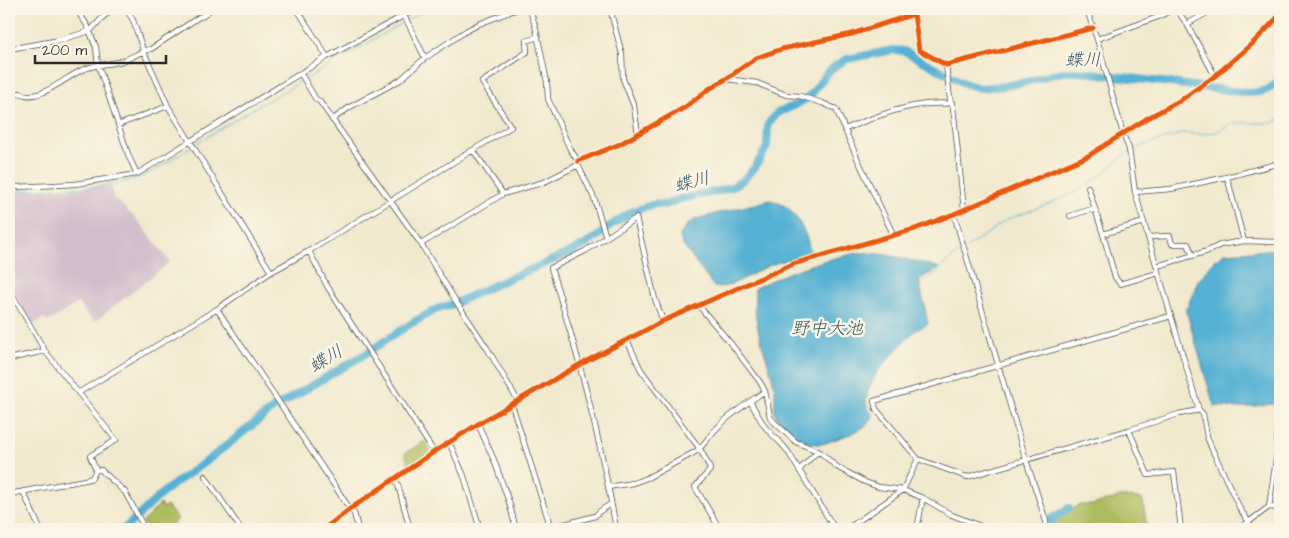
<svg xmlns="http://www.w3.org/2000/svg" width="1289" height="538" font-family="'Architects Daughter','Klee One',sans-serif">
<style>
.industrial{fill:#d1bdcc}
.green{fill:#aebb5e;stroke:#6c7344}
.water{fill:#55b1d3;stroke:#406e7f}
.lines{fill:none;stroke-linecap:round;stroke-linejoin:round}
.stream{stroke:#55b1d3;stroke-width:1}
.river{stroke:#55b1d3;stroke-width:8}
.minor-casing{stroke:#494843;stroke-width:6}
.minor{stroke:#fff;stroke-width:4.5}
.cycleway-casing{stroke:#fcf5e5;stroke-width:8}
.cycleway{stroke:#e8590c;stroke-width:5}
.labels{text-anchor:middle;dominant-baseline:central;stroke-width:5;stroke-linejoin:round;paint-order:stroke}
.water-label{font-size:18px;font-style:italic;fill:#3a5a66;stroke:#fcf5e5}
</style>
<rect width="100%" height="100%" fill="#fcf5e5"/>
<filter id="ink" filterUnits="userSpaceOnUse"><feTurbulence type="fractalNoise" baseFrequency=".02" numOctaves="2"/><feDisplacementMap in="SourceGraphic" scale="10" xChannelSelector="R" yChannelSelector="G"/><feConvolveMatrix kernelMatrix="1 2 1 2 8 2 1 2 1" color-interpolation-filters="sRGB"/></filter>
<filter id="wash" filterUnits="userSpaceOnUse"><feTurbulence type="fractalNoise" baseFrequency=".0096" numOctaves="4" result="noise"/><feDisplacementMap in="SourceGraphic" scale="20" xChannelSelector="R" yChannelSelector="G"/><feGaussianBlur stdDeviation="1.12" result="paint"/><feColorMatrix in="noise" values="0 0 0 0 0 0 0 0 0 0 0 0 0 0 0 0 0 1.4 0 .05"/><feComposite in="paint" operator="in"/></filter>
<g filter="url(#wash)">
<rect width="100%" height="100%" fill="#f1e9ce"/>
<path class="industrial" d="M111 185 114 200H117L141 224 170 262 94 322 78 303 48 322 44 318 33 325 9 283V190L30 191 70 190Z"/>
<path class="green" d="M425 441 430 449V452L409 466 405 453Z
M1121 497C1129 498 1139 496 1143 501L1147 529H1054L1052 520 1080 505H1092Z
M160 504 163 508 167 506 178 519C175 522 172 526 168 528 161 532 150 529 144 525V521Z"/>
<path class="water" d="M770 200C776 202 783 204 788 208 799 218 808 237 810 251 797 261 787 259 773 264 756 270 733 289 714 287L682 244 680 235 687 225 696 219Z
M1280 249V403L1239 408 1214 406 1186 310 1198 281 1215 260 1225 253Z
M858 253C886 252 913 261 940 268L919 279 928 324 918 329 908 337 877 372 868 390 866 402 868 408 873 416C869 428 851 434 839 438 834 440 827 443 821 444 805 445 785 431 777 418 772 410 776 397 775 388 771 369 763 351 759 333 755 318 754 303 755 288 789 271 821 260 858 253Z"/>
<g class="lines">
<path class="stream" d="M306 79 426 9
M194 145 244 114 302 81
M1130 152 1142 146 1183 133 1202 134 1216 132 1233 123H1272L1280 119
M9 189C22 191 34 190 47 189 77 188 109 188 138 178 157 171 174 158 190 147
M966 248 1008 219 1049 204 1076 192 1100 176 1123 156 1127 153
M918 284 936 273 943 265 963 250"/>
<path class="river" d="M124 529 167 489 208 460 274 408 362 356 412 323 439 308 451 305 503 281 546 263 581 247 598 236 611 225 633 211 655 204 665 205 680 199 718 191 732 187 743 180 755 167 767 147 768 124 777 113 796 105 810 96 828 72 835 66 847 59 893 50 904 51 964 83 980 88 1004 86 1026 82 1062 72H1083L1249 93C1265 92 1268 91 1280 80
M1052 529 1050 520 1069 508"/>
</g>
</g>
<g filter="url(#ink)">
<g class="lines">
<g class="minor-casing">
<path id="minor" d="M76 9 87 25 96 47 98 65 110 100 129 157 137 174
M126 9 133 20 143 50 168 106 271 272
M297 9 327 57
M530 9 536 29 547 82 548 99 570 149 578 161V165L594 198 606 237
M610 9 622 54 623 79 634 106 638 134
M1087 9 1093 28 1097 39 1123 134 1129 149 1135 192 1171 316 1199 410 1203 414 1207 437 1212 449 1240 509 1249 522
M1176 9 1187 24 1215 76
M404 15 425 58
M1187 24 1214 9
M1097 39 1158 17 1173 9
M9 49 60 40 90 31 104 16 114 9
M946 65 950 99 953 107 964 210
M301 74 315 98 320 102 421 244 455 300 487 348 518 401
M726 79 757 83 786 95 800 96 822 103 836 109 858 160 893 234
M9 96 20 93C38 103 63 79 80 71 93 64 108 65 122 61 132 58 140 51 151 49L199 17 203 16 211 9
M332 120 350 107 400 80 425 58 466 31 479 24 517 9
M118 125 168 106
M845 129C870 119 893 109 920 105 930 103 941 104 952 103
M473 150 511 127 482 82 527 52 526 41 538 37
M578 161 620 144 684 108 709 89 726 79 756 58 782 49 852 34 914 14 919 50 946 65 1093 28
M1227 177 1244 241
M9 186 18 187 75 184 137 174 327 57 416 9
M1088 187 1103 234 1144 222
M1135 192 1171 189 1227 177 1280 163
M954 214 1026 460 1046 521V529
M1070 216 1095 208
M1103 234 1115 277 1120 284 1158 273
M1148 237 1170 236 1172 244H1188L1193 256
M421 244 503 194 544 182 578 165
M309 251 327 286 434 452
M1157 266 1208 251 1220 245 1244 241 1280 242
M9 289 45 351 116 440 90 456 96 470
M699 306 732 345 760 382 765 391 770 417 774 422 796 442 820 452 837 467 865 482 879 487 903 490 923 498 952 515 988 529
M217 309 350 509 354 513 358 529
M627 340 641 370 700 449 709 466 710 470 695 487 720 529
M9 359 45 351
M78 393 217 309 271 272 309 251 473 150 503 194
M750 401C755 410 760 420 766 428 774 438 784 444 790 455L835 529
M512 405 550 525
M478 424 494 460 509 502 516 529
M1129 430 1148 475 1174 472 1181 529
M449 442 464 476 480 529
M918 459 876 409 874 401 1171 316
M96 470H101L125 492 145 529
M799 470 815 454 820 452
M205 476 241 529
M395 479 398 485 410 529
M608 487 633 483 647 478 695 452C704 446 709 436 717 428 730 414 749 402 765 391
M23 491 40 529
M9 494 85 480 92 478 96 470
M1269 507 1280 508
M324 529 350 509 434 452 478 424 579 365 663 321 793 264 915 229 954 214 1088 156 1146 119 1181 100 1215 76 1253 43 1280 15
M537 529 550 525 554 527 595 516 600 511 611 504
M616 529C601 441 578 353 551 268L585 251 636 218 655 299 663 321
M847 529 903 490 918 459 967 477 1129 430 1179 414 1199 410
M917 529 923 498
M1239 529 1269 507 1277 453V428H1280"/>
</g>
<use href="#minor" class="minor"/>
<g class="cycleway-casing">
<path id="cycleway" d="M578 161 620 144 684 108 709 89 726 79 756 58 782 49 852 34 914 14 919 50 946 65 1093 28
M324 529 350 509 434 452 478 424 579 365 663 321 793 264 915 229 954 214 1088 156 1146 119 1181 100 1215 76 1253 43 1280 15"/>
</g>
<use href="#cycleway" class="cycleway"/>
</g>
</g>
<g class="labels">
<g class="water-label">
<text transform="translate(1083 60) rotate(-1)">蝶川</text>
<text transform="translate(692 182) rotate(-14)">蝶川</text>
<text x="827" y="328">野中大池</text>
<text transform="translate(326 359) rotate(-31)">蝶川</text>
</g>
</g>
<rect width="1289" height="538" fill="none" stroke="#fcf5e5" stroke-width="30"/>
<path d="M35 55v8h131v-8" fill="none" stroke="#2b2b2b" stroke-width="2.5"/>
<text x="42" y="55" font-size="15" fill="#2b2b2b" stroke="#fcf5e5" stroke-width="4" paint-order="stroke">200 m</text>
</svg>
